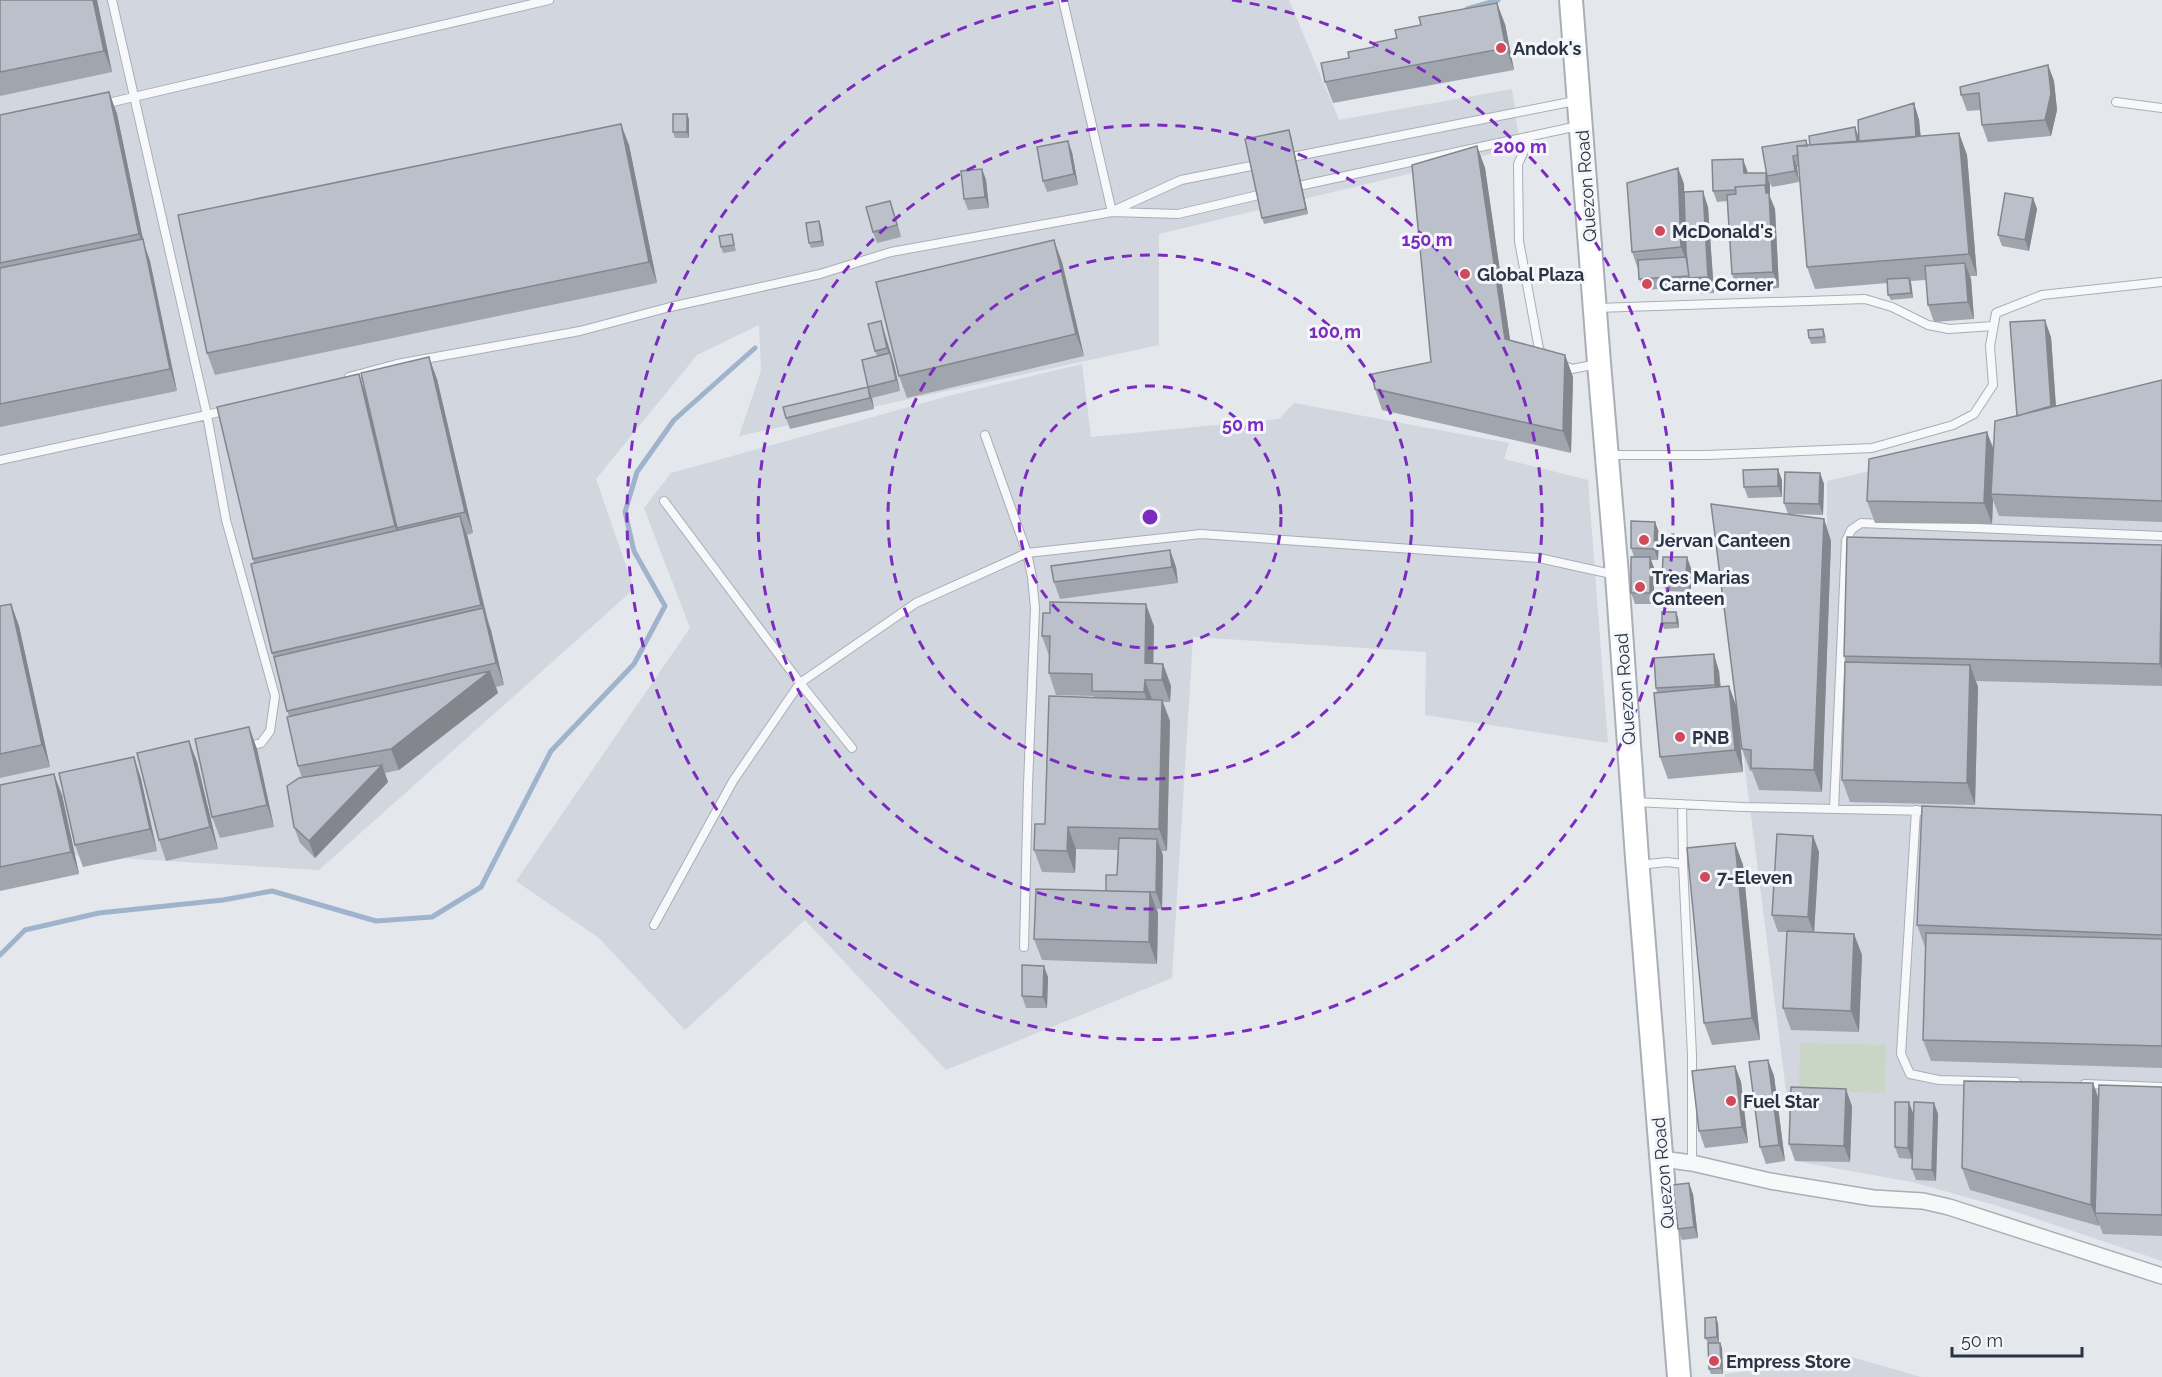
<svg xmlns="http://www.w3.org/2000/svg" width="2162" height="1377" font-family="Raleway,sans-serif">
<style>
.built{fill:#d2d6de}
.green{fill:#c9d6c5}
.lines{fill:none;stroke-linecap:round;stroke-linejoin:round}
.stream{stroke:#9fb4cc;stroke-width:5}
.lane-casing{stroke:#a9aeb7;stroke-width:10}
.street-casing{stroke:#a9aeb7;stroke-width:18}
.secondary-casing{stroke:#a9aeb7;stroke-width:26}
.lane{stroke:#f7f8fa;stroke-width:8}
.street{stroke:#f7f8fa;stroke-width:15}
.secondary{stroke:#fff;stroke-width:22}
.wall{fill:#a1a5ae}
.shaded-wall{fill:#83868d}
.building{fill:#bbc0ca;stroke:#83868d;stroke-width:1.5}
.ring{fill:none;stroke:#7b2cbf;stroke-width:3;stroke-dasharray:10 8}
.poi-dot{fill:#d1495b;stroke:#f4f6f9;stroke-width:2}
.labels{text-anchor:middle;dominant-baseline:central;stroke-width:6;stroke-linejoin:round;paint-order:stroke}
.poi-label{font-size:18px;font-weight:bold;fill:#2b3445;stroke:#f4f6f9;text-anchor:start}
.street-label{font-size:18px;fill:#2b3445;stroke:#f4f6f9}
.centre{fill:#7b2cbf;stroke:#f4f6f9;stroke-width:3}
.ring-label{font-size:18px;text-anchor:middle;font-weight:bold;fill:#7b2cbf;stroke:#f4f6f9;stroke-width:6;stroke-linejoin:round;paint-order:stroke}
</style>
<rect width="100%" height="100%" fill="#e4e7ec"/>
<path class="built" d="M0 0H1289L1339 120 1512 89 1520 147 1159 234V345L739 436 761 371 759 325 697 355 596 479 634 589 319 870 0 851Z
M1082 364 1091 437 1279 419 1294 403 1509 443 1504 459 1588 480 1608 743 1425 715 1426 652 1193 637 1172 978 946 1070 805 920 685 1030 599 938 516 881 690 628 644 508 671 473 952 395Z
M2162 404V1261L1998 1206 1912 1182 1795 1161 1712 510 1827 524V481Z
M1848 1356 1921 1377H1725V1374Z"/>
<path class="green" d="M1800 1043 1886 1045 1885 1093 1799 1091Z"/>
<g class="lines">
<path class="stream" d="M1467 9 1498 0
M0 955 25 930 99 913 223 900 272 891 376 921 432 917 481 887 551 751 634 664 665 606 634 551 625 512 637 472 674 420 755 348"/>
<g class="lane-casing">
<path id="lane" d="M1063 0 1112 212
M2116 102 2162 108
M104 104 549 0
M1531 136 1518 164 1519 241 1539 349 1544 356
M1287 158 1575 101
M1294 187 1578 126
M1113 211 1181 180 1261 164
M1597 308 1865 299 1892 307 1928 325 1949 329 1993 326
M1562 365 1572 369 1597 364
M349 377 397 364 580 331 670 307 820 274 891 252 1112 212 1178 214 1267 193
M227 410 207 415 226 520 275 696 270 731 261 743 247 747
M985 435 1027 553 1032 577 1035 608 1028 785 1024 947
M1608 455H1707L1872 448 1953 425 1974 414 1993 385 1990 346 1996 313 2042 295 2162 282
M0 460 207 415 112 0
M664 501 800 683 852 748
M1634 802 1743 807 1931 811
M1682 804 1683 864
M1834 808 1846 541 1851 530 1861 523 2162 536
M1916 810 1901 1054 1910 1074 1939 1080 2016 1082
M1639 865 1667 862 1683 864 1692 1055V1163
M654 925 733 781 800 683 916 603 1027 553 1201 534 1539 558 1616 575
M2085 1084 2162 1087"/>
</g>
<g class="street-casing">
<path id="street" d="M1662 1159 1692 1163 1770 1181 1873 1198 1923 1201 1949 1207 2162 1276"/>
</g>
<g class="secondary-casing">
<path id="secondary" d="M1571 0 1599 363 1617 575 1637 858 1679 1377"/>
</g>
<use href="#lane" class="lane"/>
<use href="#street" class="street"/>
<use href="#secondary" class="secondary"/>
</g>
<path class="wall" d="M0 0H97L112 72 0 96Z
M1505 24 1514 70 1333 103 1325 82Z
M2048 65 2054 81 2057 110 2051 136 1988 142 1982 125 1981 110 1967 111 1961 95Z
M109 92 117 114 144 244 150 261 177 391 0 427V115Z
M1914 103 1919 120 1921 137 1959 133 1967 155 1977 276H1970L1971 279 1974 319 1934 322 1928 305 1926 280 1911 281 1913 298 1891 300 1888 295V283L1815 289 1807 267 1799 167H1797L1799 182 1772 187 1767 176 1806 140 1808 146 1858 136Z
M689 119V138H675L673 132Z
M1291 136 1308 214 1264 224 1262 218Z
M629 145 657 283 215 375 207 353Z
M1477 146 1485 168 1510 340 1565 355 1573 377 1571 453 1382 410 1375 389 1431 362Z
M1072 152 1078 185 1047 192 1043 181Z
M1678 168 1684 184V192L1708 207 1714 293 1695 294 1693 287 1643 290 1639 279 1638 269 1632 252Z
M982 169 986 180 989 208 968 210 964 199Z
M1747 170 1748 173H1766L1770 184V197L1775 209 1779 288 1737 291 1732 274 1727 201 1717 202 1713 191Z
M2033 198 2037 209 2029 251 2002 246 1998 235Z
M890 201 901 237 877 243 873 232Z
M819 221 821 227 824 246 811 248 809 243Z
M732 234 736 251 723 253 721 247Z
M1062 262 1084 356 907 398 899 376Z
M881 321 894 364 900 391 872 398 868 387 877 356 875 351Z
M1823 329 1825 334 1826 343 1811 344 1809 338Z
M2051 337 2056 406 2162 380V522L1999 516 1993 500 1992 524 1875 523 1867 501 1993 449 2017 416Z
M359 374 366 396 437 379 473 533 467 535 504 685 496 687 498 693 399 770 385 773 388 782 315 858 300 843 294 827 302 778 298 766 289 717 275 662 272 653 253 559Z
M872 398 874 409 790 429 786 418Z
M1820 473 1824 484 1823 515 1788 514 1784 503Z
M1782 480V497L1748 498 1744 487Z
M1824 519 1831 541 1822 792 1759 790 1752 771H1750L1742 749 1738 716 1743 772 1668 779 1660 757 1657 692 1656 688 1719 671 1721 687 1729 686 1736 706Z
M1655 522 1659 533 1658 560H1651L1654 568V604H1635L1631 593 1634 557 1631 548Z
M2162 545V686L1976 681 1978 687 1975 805 1850 802 1842 780 1846 662 1844 656Z
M1170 550 1176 567 1178 583 1060 599 1054 582Z
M1691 568V592L1666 591 1662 580Z
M11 604 19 626 50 767 0 778V606Z
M1678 617 1679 628 1664 629 1662 623Z
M1154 626 1153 664H1163L1171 686 1170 702H1163L1170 721 1167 851H1162L1163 856 1162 909H1157L1158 913 1157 964 1042 960 1034 939 1106 891 1117 875 1118 850 1076 849 1075 873 1042 872 1034 850 1045 824 1094 698V696L1056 695 1049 673V656L1042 636Z
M249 727 257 749 274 827 220 838 212 817Z
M189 741 197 762 218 849 166 861 159 840Z
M134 757 141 779 157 851 83 867 75 845Z
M0 785 62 795 79 874 0 891Z
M2162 815V1068L1931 1061 1923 1040 1926 947H1925L1917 925Z
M1813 836 1819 852 1814 932 1854 934 1862 955 1859 1032 1791 1030 1783 1008 1787 932H1778L1772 915Z
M1735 843 1743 865 1760 1040 1712 1045 1704 1023Z
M1048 977 1047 1008H1026L1022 996Z
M1768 1060 1774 1076 1785 1161 1766 1164 1760 1147Z
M1735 1066 1741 1082 1748 1143 1705 1148 1699 1131Z
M2093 1083 2098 1098 2162 1087V1236L2103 1234 2099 1224V1226L1970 1190 1962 1168Z
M1934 1103 1938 1114 1936 1181 1916 1180 1912 1169V1159L1899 1158 1895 1147 1913 1113V1142Z
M1852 1106 1850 1162 1795 1161 1789 1144Z
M1693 1194 1698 1238 1682 1240 1678 1229Z
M1718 1323 1719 1343H1720L1722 1348 1723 1374H1711L1709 1369 1708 1343 1705 1338Z"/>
<path class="shaded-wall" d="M93 0H97L112 72 104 51Z
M1497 3 1505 24 1514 70 1506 48Z
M2048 65 2054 81 2057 110 2051 136 2045 120Z
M109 92 117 114 144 244 150 261 177 391 170 369 145 251 139 234Z
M1914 103 1919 120 1922 155 1916 139Z
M687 114 689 119V138L687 132Z
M621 124 629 145 657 283 649 262Z
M1855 127 1859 138 1858 150Z
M1289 130 1291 136 1308 214 1306 209Z
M1959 133 1967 155 1977 276 1969 254Z
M1068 141 1072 152 1078 185 1074 174Z
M1477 146 1485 168 1513 360 1505 339Z
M1793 156 1797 167 1799 182 1795 171Z
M1743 159 1747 170 1748 184 1744 173Z
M1678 168 1684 184 1687 263 1681 247Z
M982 169 986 180 989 208 985 197Z
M1766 173 1770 184V197L1775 209 1779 288 1773 272 1766 193 1765 185 1769 195 1766 188Z
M1703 191 1708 207 1714 293 1708 277Z
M2033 198 2037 209 2029 251 2025 240Z
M890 201 894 212 901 237 897 225Z
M819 221 821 227 824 246 822 241Z
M1054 240 1062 262 1084 356 1076 334Z
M1965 263 1971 279 1974 319 1968 302Z
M1909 278 1911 283 1913 298 1911 293Z
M2045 320 2051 337 2057 422 2051 406Z
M881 321 894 364 900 391 887 348Z
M1565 355 1573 377 1571 453 1563 431Z
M429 357 437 379 473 533 465 512Z
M359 374 366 396 402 548 395 526Z
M868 387 872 398 874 409 870 398Z
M1987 432 1995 453 1991 494 1993 500 1992 524 1984 503Z
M1778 469 1782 480V497L1778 486Z
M1820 473 1824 484 1823 515 1819 504Z
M460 516 468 538 487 619 491 630 504 685 496 663 485 617 481 605Z
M1824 519 1831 541 1822 792 1814 770Z
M1655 522 1659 533 1658 560 1654 549Z
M1170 550 1176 567 1178 583 1172 567Z
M1650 557 1654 568V604L1650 593Z
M1687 557 1691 568V592L1686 581Z
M2162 585V670L2160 664Z
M11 604 19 626 50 767 42 745Z
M1146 604 1154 626 1153 680 1145 663Z
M1676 612 1678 617 1679 628 1677 623Z
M1714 654 1719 671 1721 701 1715 685Z
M1163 664 1171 686 1170 702 1162 680Z
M1970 665 1978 687 1975 805 1967 783Z
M490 671 498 693 399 770 391 749Z
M1145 680 1153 702 1152 714 1144 692Z
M1729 686 1737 708 1743 772 1735 750Z
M1162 700 1170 721 1167 851 1159 829Z
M249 727 257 749 274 827 267 805Z
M189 741 197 762 218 849 210 827Z
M134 757 141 779 157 851 150 829Z
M382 765 388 782 315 858 309 841Z
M54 774 62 795 79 874 71 852Z
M1068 827 1076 849 1075 873 1067 851Z
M1813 836 1819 852 1814 934 1808 917Z
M1157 839 1163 856 1162 909 1156 892Z
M1735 843 1743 865 1760 1040 1752 1018Z
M1150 892 1158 913 1157 964 1149 942Z
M1854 934 1862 955 1859 1032 1851 1011Z
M1044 966 1048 977 1047 1008 1043 997Z
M1768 1060 1774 1076 1785 1161 1779 1145Z
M1735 1066 1741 1082 1748 1143 1742 1127Z
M2093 1083 2101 1105 2095 1213 2099 1224V1226L2091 1205Z
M1846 1089 1852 1106 1850 1162 1844 1146Z
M1909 1102 1913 1113 1912 1159 1908 1148Z
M1934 1103 1938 1114 1936 1181 1932 1170Z
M1689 1183 1693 1194 1698 1238 1694 1227Z
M1716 1317 1718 1323 1719 1343 1717 1337Z
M1720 1343 1722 1348 1723 1374 1721 1368Z"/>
<path class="building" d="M0 0H93L104 51 0 72Z
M1497 3 1506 48 1325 82 1321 63 1349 58 1348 52 1374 47 1373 43 1397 38 1395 30 1421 25 1419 17Z
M2048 65 2051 94 2045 120 1982 125 1979 93 1961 95 1960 87Z
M109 92 139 234 0 263V115Z
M1914 103 1916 137 1859 142 1858 120Z
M673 114H687V132H673Z
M621 124 649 262 207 353 178 215Z
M1855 127 1857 142 1810 145 1809 136Z
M1289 130 1306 209 1262 218 1245 139Z
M1959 133 1969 254 1807 267 1797 146Z
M1806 140 1807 146H1797L1798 155 1793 156 1795 171 1767 176 1762 147Z
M1068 141 1074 174 1043 181 1037 147Z
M1477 146 1505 339 1565 355 1563 431 1375 389 1372 374 1431 362 1412 165Z
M1743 159 1744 173H1766V188L1765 185 1735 187 1736 190 1713 191 1712 160Z
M1678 168 1681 247 1632 252 1627 183Z
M982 169 985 197 964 199 961 171Z
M1765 185 1766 193H1769L1773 272 1732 274 1727 195 1736 194 1735 187Z
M1703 191 1708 277 1689 278 1686 251 1684 192Z
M2005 193 2033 198 2025 240 1998 235Z
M890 201 897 225 873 232 866 207Z
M819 221 822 241 809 243 806 223Z
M732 234 734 245 721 247 719 236Z
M143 239 170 369 0 404V268Z
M1054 240 1076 334 899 376 876 282Z
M1686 257 1689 276 1639 279 1638 260Z
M1965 263 1968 302 1928 305 1925 266Z
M1909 278 1911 293 1888 295 1887 279Z
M2045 320 2051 406 2017 416 2010 322Z
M881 321 887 348 875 351 868 324Z
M1823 329 1824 337 1809 338 1808 330Z
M890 353 896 380 868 387 862 360Z
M429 357 465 512 397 528 361 373Z
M359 374 395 526 253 559 217 407Z
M2162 380V501L1991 494 1995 421Z
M868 387 870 398 786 418 783 407Z
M1987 432 1984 503 1867 501 1869 459Z
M1778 469V486L1744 487 1743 470Z
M1785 472 1820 473 1819 504 1784 503Z
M1711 504 1824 519 1814 770 1751 768V750L1742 749Z
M460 516 481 605 272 653 251 564Z
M1631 521 1655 522 1654 549 1631 548Z
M1847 537 2162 545 2160 664 1844 656Z
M1170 550 1172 567 1054 582 1051 566Z
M1631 557H1650V593H1631Z
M1663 557H1687L1686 581 1662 580Z
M1050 602 1146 604 1145 663 1163 664 1162 680H1145L1144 692 1092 691V674L1049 673 1050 636H1042L1043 613H1050Z
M11 604 42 745 0 754V606Z
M483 608 496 663 287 711 274 657Z
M1662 612H1676L1677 623H1662Z
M1714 654 1715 685 1656 688 1654 658Z
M1845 662 1970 665 1967 783 1842 780Z
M490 671 391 749 298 766 287 717Z
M1729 686 1735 750 1660 757 1654 693Z
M1049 696 1162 700 1159 829 1068 827 1067 851 1034 850 1035 824H1045Z
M249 727 267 805 212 817 195 739Z
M189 741 210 827 159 840 137 753Z
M134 757 150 829 75 845 59 773Z
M382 765 309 841 294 827 287 786 299 778Z
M54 774 71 852 0 867V785Z
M1922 806 2162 815V935L1917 925Z
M1777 834 1813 836 1808 917 1772 915Z
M1119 838 1157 839 1156 892 1106 891V875H1117Z
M1735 843 1752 1018 1704 1023 1687 848Z
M1036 889 1150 892 1149 942 1034 939Z
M1787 931 1854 934 1851 1011 1783 1008Z
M1926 933 2162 939V1046L1923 1040Z
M1022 965 1044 966 1043 997 1022 996Z
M1768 1060 1779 1145 1760 1147 1749 1062Z
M1735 1066 1742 1127 1699 1131 1692 1071Z
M1964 1081 2093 1083 2091 1205 1962 1168Z
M2099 1085 2162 1087V1215L2095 1213Z
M1791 1087 1846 1089 1844 1146 1789 1144Z
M1895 1102H1909L1908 1148 1895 1147Z
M1914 1102 1934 1103 1932 1170 1912 1169Z
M1689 1183 1694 1227 1678 1229 1673 1185Z
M1716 1317 1717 1337 1705 1338V1318Z
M1708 1343H1720L1721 1368 1709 1369Z"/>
<g class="ring">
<circle cx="1150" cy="517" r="131"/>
<circle cx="1150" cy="517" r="262"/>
<circle cx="1150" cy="517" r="392"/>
<path d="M1232 0A523 523 0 1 1 1068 0"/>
</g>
<g class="poi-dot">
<circle cx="1501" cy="48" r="6"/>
<circle cx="1660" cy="231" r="6"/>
<circle cx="1465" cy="274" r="6"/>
<circle cx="1647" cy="284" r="6"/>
<circle cx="1644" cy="540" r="6"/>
<circle cx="1640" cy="587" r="6"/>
<circle cx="1680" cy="737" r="6"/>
<circle cx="1705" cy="877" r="6"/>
<circle cx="1731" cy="1101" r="6"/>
<circle cx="1714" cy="1361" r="6"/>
</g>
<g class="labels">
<g class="poi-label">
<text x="1513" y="48">Andok's</text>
<text x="1672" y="231">McDonald's</text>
<text x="1477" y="274">Global Plaza</text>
<text x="1659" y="284">Carne Corner</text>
<text x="1656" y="540">Jervan Canteen</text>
<text x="1652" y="577">Tres Marias<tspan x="1652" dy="21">Canteen</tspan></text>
<text x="1692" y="737">PNB</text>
<text x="1717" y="877">7-Eleven</text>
<text x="1743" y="1101">Fuel Star</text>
<text x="1726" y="1361">Empress Store</text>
</g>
<g class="street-label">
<text transform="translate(1586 186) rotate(-94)">Quezon Road</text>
<text transform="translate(1625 689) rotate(-94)">Quezon Road</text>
<text transform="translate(1663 1173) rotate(-95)">Quezon Road</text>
</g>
</g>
<circle cx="1150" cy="517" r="9" class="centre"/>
<g class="ring-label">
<text x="1520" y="153">200 m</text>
<text x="1427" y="246">150 m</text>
<text x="1335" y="338">100 m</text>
<text x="1243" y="431">50 m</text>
</g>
<path d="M1952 1347v9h130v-9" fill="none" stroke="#2b3445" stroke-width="3"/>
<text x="1961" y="1347" font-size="18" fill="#2b3445" stroke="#f4f6f9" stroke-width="4.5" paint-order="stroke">50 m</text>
</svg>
